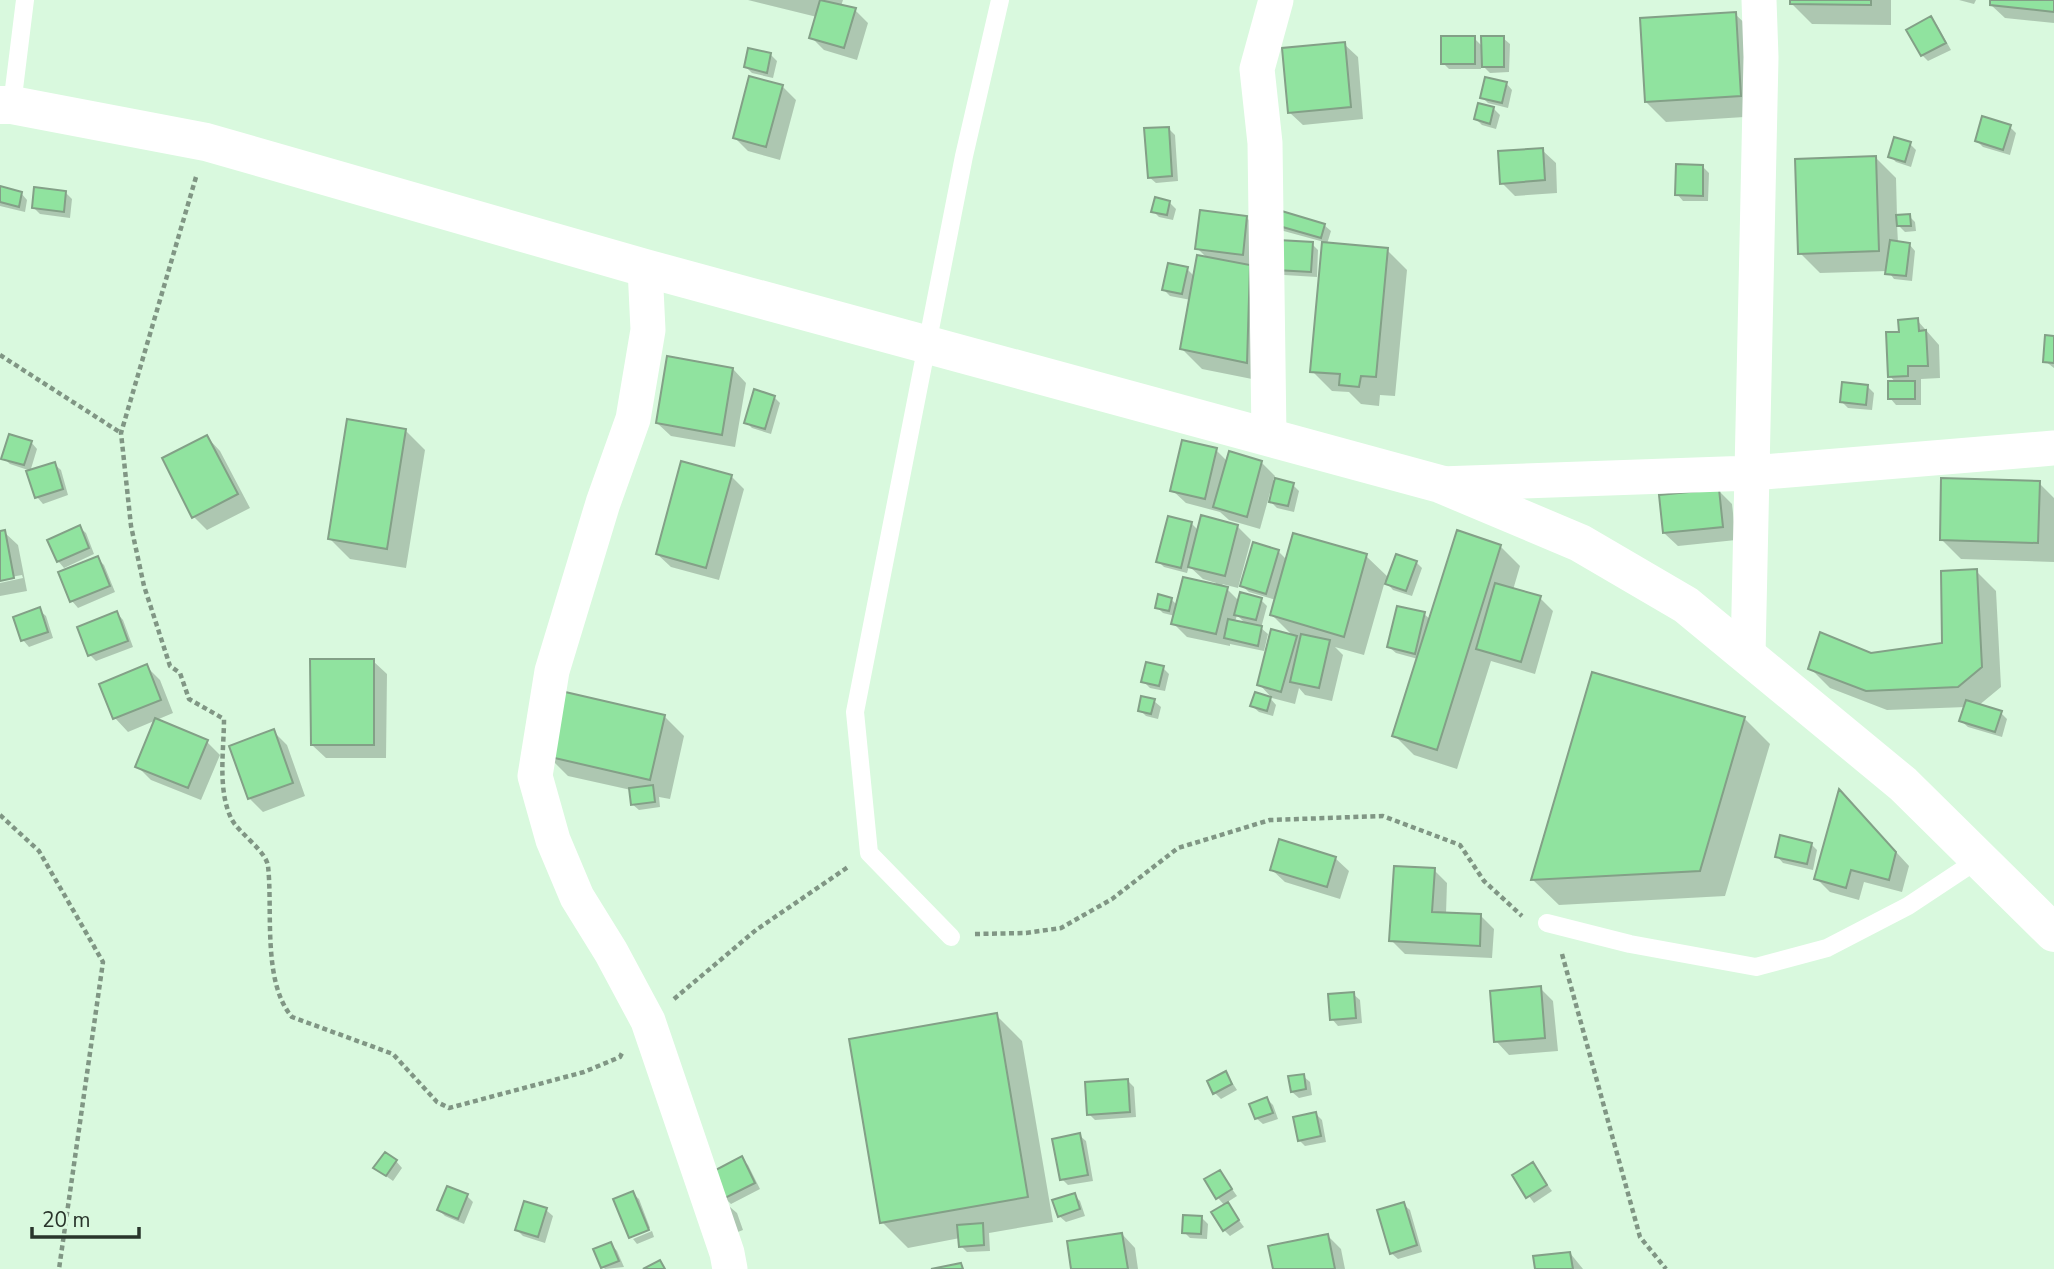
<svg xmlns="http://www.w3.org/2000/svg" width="2054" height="1269" font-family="'Nunito Sans',sans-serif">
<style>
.shadow{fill:#0003;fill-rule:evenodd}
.building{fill:#90e39f;stroke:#83a087;stroke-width:2}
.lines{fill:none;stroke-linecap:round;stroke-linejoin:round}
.path{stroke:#809684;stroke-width:4.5;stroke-dasharray:5 3.5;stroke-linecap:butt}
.service{stroke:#fff;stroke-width:18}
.minor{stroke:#fff;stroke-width:35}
.tertiary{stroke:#fff;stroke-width:38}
</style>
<rect width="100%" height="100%" fill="#d9f9de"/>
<path class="shadow" d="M748 0H843L841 6 855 10 868 23 857 60 824 50 811 37 817 17Z
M1792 0H1891V25L1812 24 1792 4Z
M1959 0H1976L1974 4Z
M1992 0H2054V23L2005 18 1991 5Z
M1735 14 1755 33 1760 116 1666 122 1646 102Z
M1931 19 1937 25 1951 50 1928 61 1922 55Z
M1474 38 1483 47 1503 38 1510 44 1509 72 1490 73 1481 64V69H1449L1443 63Z
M1344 44 1358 57 1363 119 1303 125 1289 112Z
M770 54 777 61 773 78 752 73 746 67Z
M1506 83 1512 90 1508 108 1488 103 1482 97Z
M782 86 796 100 780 160 748 151 735 138Z
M1493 108 1500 115 1496 129 1482 125 1476 119Z
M2010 127 2016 133 2010 155 1983 147 1977 141Z
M1168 128 1175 135 1178 181 1156 183 1149 177Z
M1910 144 1916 150 1911 167 1896 162 1890 156Z
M1542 150 1556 163 1557 193 1515 196 1502 183Z
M1876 158 1896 178 1897 217 1909 216 1915 222 1916 231 1905 232 1897 224 1898 243 1909 244 1915 251 1912 281 1894 279 1888 271 1820 273 1800 253Z
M1702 166 1709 173 1708 201H1683L1677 194Z
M0 188 21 193 27 200 25 212 0 206Z
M65 192 72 199 70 218 40 214 34 208Z
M1169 202 1176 209 1173 220 1159 217 1153 211Z
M1247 218 1260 232 1267 382 1202 369 1182 349 1191 300 1170 296 1164 290 1187 269 1195 277 1208 259 1197 248Z
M1274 223 1324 225 1331 231 1327 244 1387 250 1407 270 1395 396 1380 395 1379 406 1361 404 1349 392 1332 391 1312 371 1324 242 1280 230Z
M1312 244 1318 250 1317 277 1284 275 1278 269Z
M1917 320 1939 345 1940 378 1921 379V405H1896L1890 398 1896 383 1890 376 1900 333Z
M2054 338V368L2045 361Z
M733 369 746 383 735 447 671 436 657 423Z
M1867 386 1874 393 1872 410 1848 408 1842 402Z
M774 397 780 403 771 434 752 428 746 422Z
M405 430 425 450 406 568 350 559 330 539Z
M207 437 220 451 250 508 207 530 194 517Z
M31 442 37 449 30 472 54 464 61 470 68 495 43 504 37 497 28 470 10 464 3 458Z
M1216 450 1228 462H1261L1275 476 1273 480 1293 485 1299 491 1294 512 1277 508 1271 502 1273 494 1270 493 1260 529 1229 520 1220 512 1186 503 1172 490Z
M731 476 744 489 719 580 671 567 657 554Z
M2039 483 2054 498V562L1961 559 1941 539Z
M1719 491 1732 504 1736 540 1678 546 1664 533Z
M1191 523 1199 531 1237 526 1251 540 1238 588 1222 584 1239 601 1261 600 1267 606 1261 628 1268 634 1264 651 1230 644V646L1187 637 1173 623 1175 616 1163 613 1157 607 1171 599 1178 606 1216 586V583L1203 579 1189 566 1187 573 1164 567 1158 561ZM1237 615 1246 624 1235 622Z
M79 527 86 533 94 554 64 568 58 561Z
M0 532H4L18 545 27 591 0 596V583L23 578 22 575 0 579Z
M1500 546 1520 566 1513 590 1540 598 1553 611 1535 674 1491 661 1457 769 1414 755 1394 735 1418 659 1396 653 1389 647 1424 614 1431 620Z
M1278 551 1287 560 1366 556 1389 578 1416 562 1422 568 1412 596 1393 590 1385 581 1364 655 1335 647 1343 655 1332 701 1305 695 1299 688 1295 704 1272 698 1259 684 1294 637 1272 615 1276 600 1249 592 1242 586Z
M97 558 104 565 115 592 78 608 72 601 61 573Z
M1976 571 1996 591 2001 687 1978 706 2001 713 2007 719 2002 737 1968 727 1961 721 1966 707 1887 710 1830 688 1810 668 1870 654 1944 645Z
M39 610 46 616 53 638 29 647 23 640 15 618Z
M117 613 123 620 133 647 96 661 90 655Z
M373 661 387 674 386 758H326L312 745Z
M146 666 160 680 173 713 128 732 115 718 101 685Z
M1163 668 1169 674 1165 691 1150 688 1143 681Z
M1270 698 1276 705 1273 716 1259 712 1252 706Z
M1154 701 1161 707 1158 719 1146 716 1140 710Z
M664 716 684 736 670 799 659 797 660 807 639 810 632 804 631 790 568 776 548 756Z
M1744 718 1770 744 1725 896 1559 905 1533 880Z
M274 732 287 745 305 796 263 812 250 799 231 747Z
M207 742 220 755 201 800 151 780 137 766Z
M1852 804 1909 866 1902 892 1864 882 1859 900 1830 892 1816 878Z
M1811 844 1817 850 1813 870 1783 863 1777 856Z
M1335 858 1349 871 1340 899 1285 882 1271 869Z
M1434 870 1447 883 1446 914 1481 916 1494 929 1492 958 1405 954 1391 940Z
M1540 988 1553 1001 1558 1051 1509 1055 1496 1041Z
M1353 994 1360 1000 1362 1023 1338 1026 1332 1019Z
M996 1015 1022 1041 1053 1222 989 1233 990 1251 967 1252 961 1246 960 1238 908 1248 882 1222Z
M1226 1073 1237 1090 1221 1099 1215 1093Z
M1303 1076 1310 1082 1312 1095 1299 1098 1292 1092Z
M1128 1081 1134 1087 1136 1117 1095 1120 1089 1114Z
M1267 1099 1273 1105 1278 1119 1263 1124 1256 1118Z
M1316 1114 1322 1120 1326 1142 1305 1146 1299 1140Z
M1079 1135 1086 1141 1093 1181 1068 1185 1062 1179Z
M742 1159 748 1165 760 1189 731 1204 725 1198Z
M396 1161 402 1168 393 1181 375 1168Z
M1532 1164 1552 1191 1534 1203 1514 1176Z
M1220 1172 1237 1196 1226 1203 1244 1227 1230 1236 1224 1230 1225 1206 1218 1198Z
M632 1193 639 1199 650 1228 631 1236V1238L615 1200Z
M1074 1195 1080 1201 1085 1216 1066 1222 1059 1216Z
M467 1196 473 1202 464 1224 445 1216 439 1210Z
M525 1203 546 1210 553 1216 545 1243 523 1236 517 1230Z
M1403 1204 1410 1210 1422 1252 1398 1259 1391 1253Z
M730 1207 737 1213 743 1230 730 1235 718 1212Z
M1201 1217 1208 1224 1207 1239 1190 1238 1184 1232Z
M652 1231 654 1237 637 1244 633 1239Z
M1122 1234 1135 1248 1138 1269H1073Z
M1328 1236 1341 1249 1345 1269H1275Z
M611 1244 617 1251 624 1267 605 1269 603 1267Z
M1570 1253 1583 1269H1536Z"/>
<path class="building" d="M820 0 856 8 844 48 809 38Z
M1790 0H1871V5L1790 4Z
M1990 0H2054V12L1990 5Z
M1736 12 1741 96 1645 102 1640 18Z
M1931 16 1946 43 1921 56 1906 30Z
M1441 36H1475V64H1441Z
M1481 36H1504V67H1482Z
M1345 42 1351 107 1288 113 1282 48Z
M748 48 771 53 767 73 744 67Z
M749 76 783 85 766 147 733 138Z
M1485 77 1507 82 1502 103 1480 98Z
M1478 103 1494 107 1490 124 1474 119Z
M1982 116 2011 125 2003 150 1975 141Z
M1169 127 1172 176 1148 178 1144 128Z
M1894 137 1911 142 1905 162 1888 157Z
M1543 148 1545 180 1500 184 1498 151Z
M1876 156 1879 251 1798 254 1795 159Z
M1676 164 1703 165V196L1675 195Z
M0 186 22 192 19 207 0 202Z
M34 187 66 191 64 212 32 208Z
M1155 197 1170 201 1167 215 1151 212Z
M1275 209 1325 224 1321 238 1272 224Z
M1200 210 1247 216 1243 255 1195 249Z
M1910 214 1911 226H1897L1896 215Z
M1278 240 1313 242 1311 272 1276 270Z
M1890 240 1910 243 1906 276 1885 274Z
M1322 242 1388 248 1376 377 1361 376 1359 387 1339 385 1340 374 1310 372Z
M1197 255 1250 265 1247 363 1180 349Z
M1168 263 1188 267 1182 294 1162 290Z
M1918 318 1919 331 1926 330 1928 366H1908V376L1888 377 1886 332H1899L1898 320Z
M2045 335 2054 336V363L2043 362Z
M667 356 733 368 722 435 656 423Z
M1888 381H1915V399H1888Z
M1842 382 1868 385 1866 405 1840 402Z
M754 389 775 396 765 429 744 423Z
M347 419 406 429 387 549 328 539Z
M9 434 32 441 24 465 1 459Z
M207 435 238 494 192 518 162 458Z
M1182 440 1217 448 1205 499 1170 491Z
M1229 451 1262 461 1247 517 1213 507Z
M681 461 732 475 706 568 656 554Z
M55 462 63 489 35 498 26 471Z
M1275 478 1294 483 1288 506 1269 502Z
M1941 478 2040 481 2038 543 1940 540Z
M1719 489 1723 527 1663 533 1659 495Z
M1201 515 1238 525 1225 576 1188 567Z
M1168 516 1192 522 1181 568 1156 562Z
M80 525 89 548 57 562 47 540Z
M5 530 14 578 0 581V531Z
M1457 530 1501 545 1437 750 1392 736Z
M1293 533 1367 554 1344 637 1270 615Z
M1253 542 1279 550 1266 594 1240 586Z
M1396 554 1417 561 1406 591 1385 584Z
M98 556 110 586 70 602 58 572Z
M1977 569 1982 667 1958 687 1866 691 1808 669 1820 632 1871 653 1942 643 1941 571Z
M1183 577 1228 587 1216 634 1171 624Z
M1495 583 1541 596 1521 662 1476 649Z
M1240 592 1262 598 1256 620 1234 615Z
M1158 594 1172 598 1169 611 1155 608Z
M1397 606 1425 612 1415 654 1387 647Z
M40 607 48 632 21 641 13 617Z
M117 611 128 641 88 656 77 627Z
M1228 619 1262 626 1258 646 1224 638Z
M1271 629 1297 636 1281 692 1257 685Z
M1301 634 1330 640 1319 688 1290 682Z
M310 659H374V745H311Z
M1146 662 1164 666 1159 686 1141 682Z
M147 664 161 700 113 719 99 684Z
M1592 672 1745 717 1700 871 1531 880Z
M561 691 665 715 650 780 546 756Z
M1255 692 1271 697 1267 711 1250 706Z
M1141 696 1155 699 1151 714 1138 711Z
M1966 700 2002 711 1995 732 1959 721Z
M155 718 208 740 188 788 135 767Z
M274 729 293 783 248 799 229 746Z
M653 785 655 802 631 805 629 788Z
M1839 789 1896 852 1889 880 1851 870 1846 888 1814 879Z
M1780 835 1812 843 1807 864 1775 857Z
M1279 839 1336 857 1327 887 1270 870Z
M1394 866 1435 868 1432 912 1481 914 1480 946 1389 941Z
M1541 986 1545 1038 1494 1042 1490 991Z
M1354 992 1356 1018 1330 1020 1328 994Z
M997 1013 1028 1197 880 1223 849 1039Z
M1226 1071 1232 1084 1213 1094 1207 1081Z
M1304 1074 1306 1089 1291 1092 1288 1076Z
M1128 1079 1130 1112 1087 1115 1085 1082Z
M1267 1097 1273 1113 1255 1119 1249 1104Z
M1316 1112 1321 1136 1298 1141 1293 1117Z
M1080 1133 1088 1175 1060 1180 1052 1139Z
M385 1152 397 1160 386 1176 373 1168Z
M742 1156 755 1183 723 1199 710 1173Z
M1533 1162 1547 1185 1526 1198 1512 1175Z
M1220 1170 1232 1189 1216 1199 1204 1179Z
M447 1186 468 1194 458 1219 437 1210Z
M633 1191 649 1230 629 1238 613 1199Z
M1075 1193 1080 1209 1058 1217 1052 1200Z
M524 1201 547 1208 538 1237 515 1230Z
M1228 1202 1239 1220 1223 1231 1211 1212Z
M1404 1202 1417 1245 1390 1254 1377 1210Z
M1183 1215 1202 1216 1201 1234 1182 1233Z
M983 1223 984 1245 959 1247 957 1225Z
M1122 1233 1128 1269H1071L1067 1241Z
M1328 1234 1335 1269H1273L1268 1246Z
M611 1242 619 1261 601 1268 593 1249Z
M1570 1252 1573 1269H1535L1533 1256Z
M660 1260 665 1269H643Z
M961 1263 963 1269H931Z"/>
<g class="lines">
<path class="path" d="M196 177 121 433 131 526 144 586 170 666 180 673 189 699 224 719C224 750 217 791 232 820 240 834 266 851 268 866 273 910 262 982 292 1017L393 1054 437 1102 449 1108 584 1072 620 1057 622 1053
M0 355 121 433
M0 815 39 851 103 962 59 1269
M975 934 1026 933 1061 928 1112 899 1178 848 1270 820 1383 816 1460 845 1484 881 1522 916
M1562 954 1640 1237 1666 1269
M674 999 756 930 848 867"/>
<path class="service" d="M12 105 25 0
M1547 923 1630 944 1756 967 1827 948 1908 906 1979 859
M951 937 869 853 855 712 964 156 1000 0"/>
<path class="minor" d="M645 268 648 330 633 419 603 503 552 671 535 776 553 840 577 897 611 952 648 1021 727 1253 730 1269
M1269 436 1265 143 1257 69 1276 0
M1440 484 1752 473 2054 448
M1748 656 1761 57 1759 0"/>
<path class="tertiary" d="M0 105H12L206 142 645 268 1440 484 1580 543 1686 605 1903 784 2054 933"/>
</g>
<path d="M32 1227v10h107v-10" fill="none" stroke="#29352b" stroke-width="3.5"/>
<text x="42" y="1227" font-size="21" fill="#29352b" stroke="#d9f9de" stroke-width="5" paint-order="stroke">20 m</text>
</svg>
